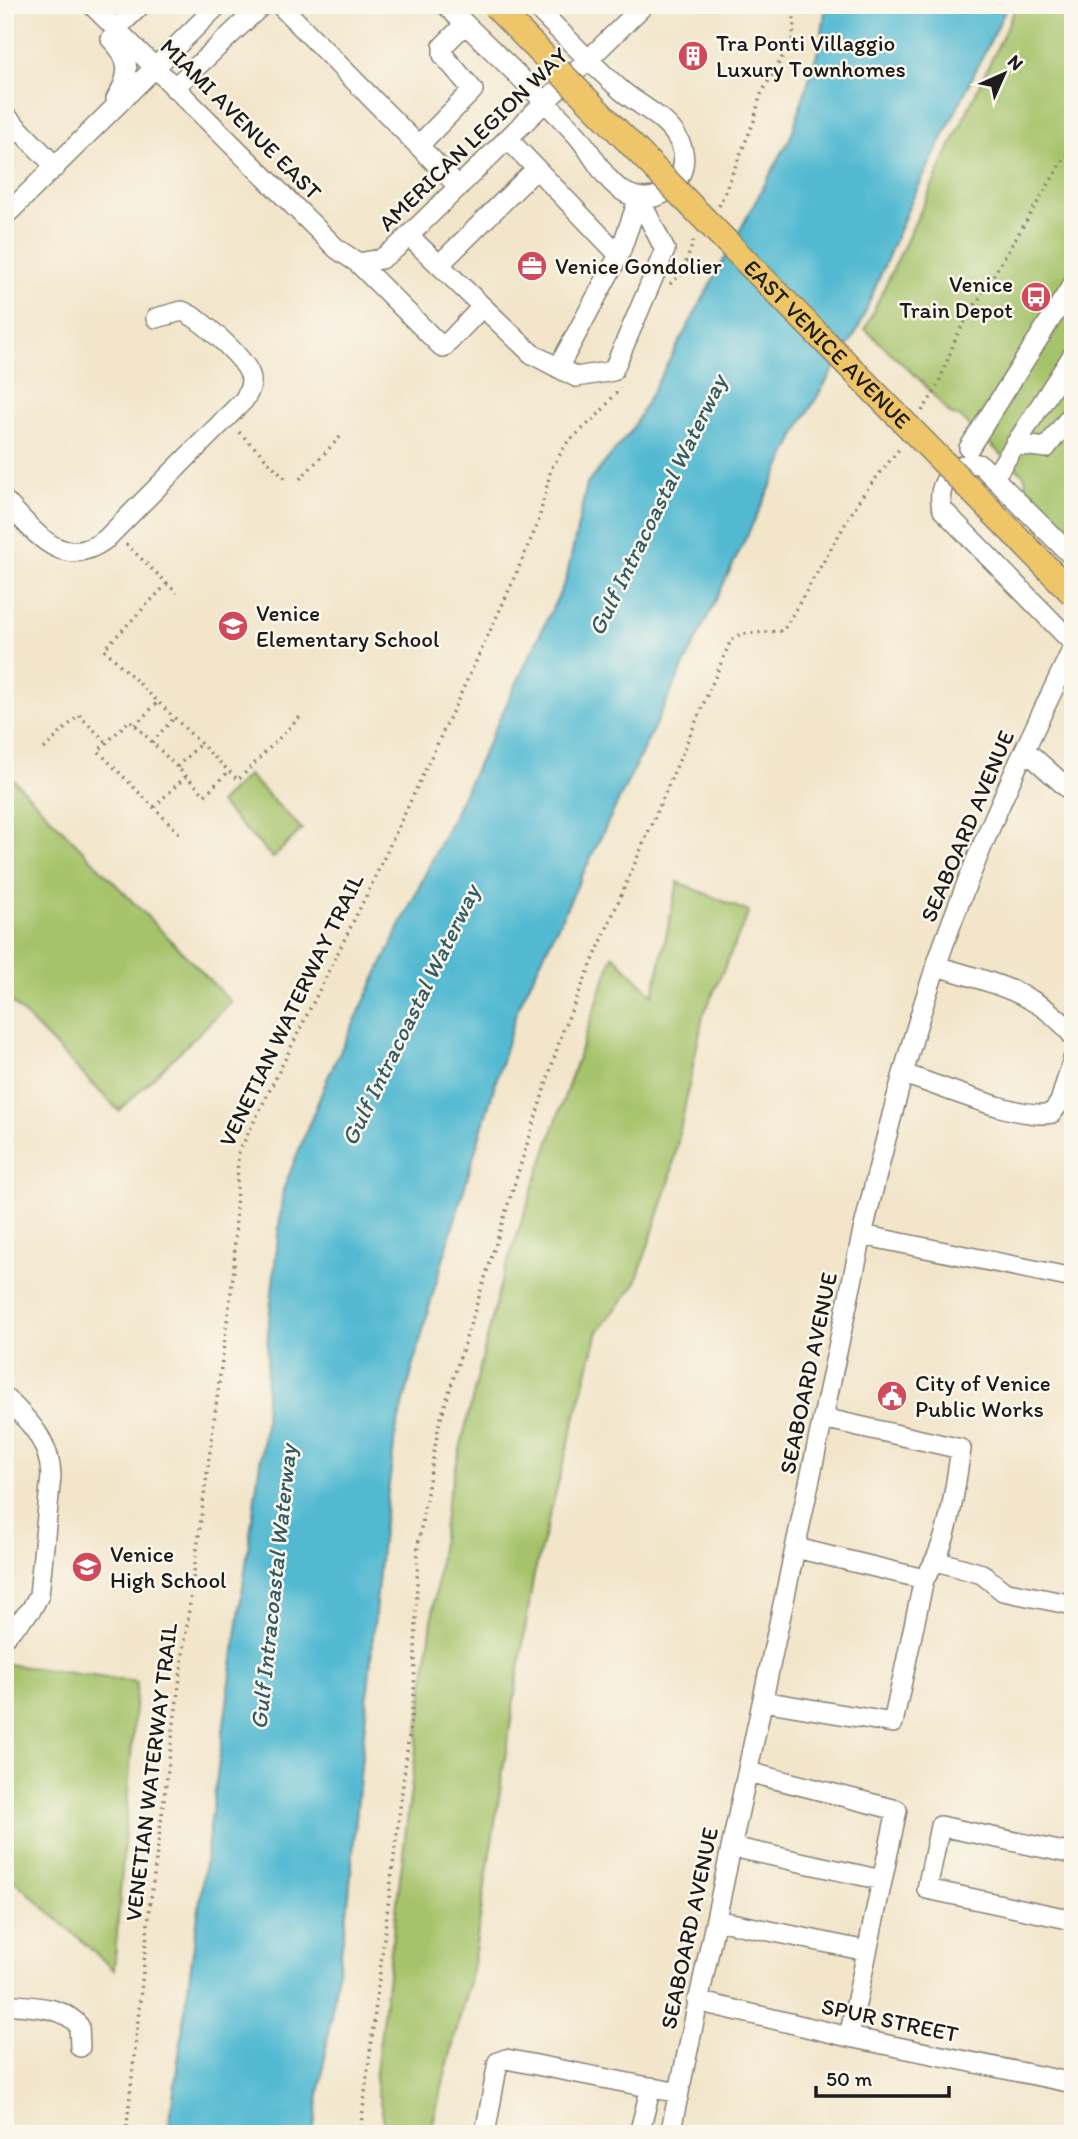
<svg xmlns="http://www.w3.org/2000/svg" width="1078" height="2139" font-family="Itim,sans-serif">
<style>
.green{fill:#a5c36a;stroke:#607043;stroke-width:2}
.water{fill:#53b9d1;stroke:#386a76;stroke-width:2}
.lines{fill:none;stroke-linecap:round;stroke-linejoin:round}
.minor-casing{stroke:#878073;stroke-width:22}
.path{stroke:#878073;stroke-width:3.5;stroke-dasharray:2 5;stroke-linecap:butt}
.minor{stroke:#fff;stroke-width:19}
.major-bridge-casing{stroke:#878073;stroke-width:27;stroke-linecap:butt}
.major-bridge{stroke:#eec569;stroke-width:24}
.labels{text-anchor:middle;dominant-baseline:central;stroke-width:5;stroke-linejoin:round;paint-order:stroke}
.poi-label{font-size:23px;fill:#1c1c1c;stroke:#fbf7ec;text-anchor:start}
.street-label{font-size:23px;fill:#1c1c1c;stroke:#fbf7ec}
.water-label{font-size:24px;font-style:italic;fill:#325b64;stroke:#fbf7ec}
</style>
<rect width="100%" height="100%" fill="#fbf7ec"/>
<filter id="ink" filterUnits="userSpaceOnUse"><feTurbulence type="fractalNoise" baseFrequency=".0143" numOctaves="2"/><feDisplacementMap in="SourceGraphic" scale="14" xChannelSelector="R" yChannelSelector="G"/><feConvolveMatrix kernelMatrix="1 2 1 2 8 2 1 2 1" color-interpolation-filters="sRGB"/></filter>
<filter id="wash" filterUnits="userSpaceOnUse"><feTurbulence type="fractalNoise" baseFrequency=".00686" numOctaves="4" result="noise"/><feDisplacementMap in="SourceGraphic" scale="28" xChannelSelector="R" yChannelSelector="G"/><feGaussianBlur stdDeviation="1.57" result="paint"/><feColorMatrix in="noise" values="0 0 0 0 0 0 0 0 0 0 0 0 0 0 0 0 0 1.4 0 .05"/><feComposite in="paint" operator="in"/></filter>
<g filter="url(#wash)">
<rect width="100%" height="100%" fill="#f2e5ca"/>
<path class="green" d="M1017 5H1073V535L1027 486 1024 475 960 417 950 414 922 382 865 329Z
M5 771 231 1002 119 1111 5 995Z
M248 775 302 829 273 858 219 803Z
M678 882 749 912 703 1016 670 1180 635 1285 598 1331 533 1579 472 1970 430 2134H387L375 2080 446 1507 500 1285 613 955 653 995Z
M5 1664 137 1682 114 1970 5 1872Z"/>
<path class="water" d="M826 5H1008L910 204 858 329 802 422 517 1010 430 1304 396 1431 383 1529 348 1906 313 2134H168L265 1425 268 1330 283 1190 328 1077 566 580 587 484 631 431 791 136 821 41Z"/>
</g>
<g filter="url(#ink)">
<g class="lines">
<g class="minor-casing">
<path id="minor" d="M92 5 337 249 358 263 443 348 482 307
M280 5 459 187
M446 5C489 48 534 89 575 133 593 152 603 181 626 193 638 199 650 200 662 194 682 182 690 160 678 139 667 118 640 106 622 91 591 64 563 34 534 5
M116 29 141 5
M111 39C131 59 131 75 116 99
M174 88 262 5
M5 115 56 167
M508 139 619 255 639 198
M418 146 473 90 443 55V46L465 24
M5 216 218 5
M409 236 532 354 576 377 613 371 665 250 639 198
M358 263 381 259 396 248 644 5
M439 265 536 169
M558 368 619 255
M1015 444 1046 448 1073 413
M969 448 1073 284
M995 476 1073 355
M5 501C35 531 61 573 106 539L244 400C249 392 253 384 250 375 244 357 199 317 182 311L156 318
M1073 557 981 465C956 456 933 487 943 510L1073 643
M1025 750 1073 793
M936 966C984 980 1042 993 1073 1036
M903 1074C937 1084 1020 1121 1052 1113L1060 1102 1073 1059
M862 1235 1073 1278
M5 1397C29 1421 50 1441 51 1476L39 1595 31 1610 5 1636
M796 1548 924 1579C950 1544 954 1491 961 1449L823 1418
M937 1561 982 1574 1003 1591 1073 1605
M763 1701 893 1723 924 1579
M748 1772 897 1810 849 2037
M732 1847 882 1880
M1073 1854 940 1826 927 1889 1073 1920
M716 1920 867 1951
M697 2001 849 2037 1073 2083
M5 2004C30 2007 63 2005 79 2026L80 2047
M485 2134 498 2062 506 2059 679 2093
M639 2134 651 2087
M670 2134 862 1235C888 1129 914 1021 953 919 988 826 1030 737 1073 648"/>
</g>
<path class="path" d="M719 206 754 121 760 96 793 38 795 5
M670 284 682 274 695 237
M922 411 936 390 957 335 1073 144
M239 432 285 478
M300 479 341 436
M126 544 177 593
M167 584 104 649 238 780 300 717
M135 725 158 702
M152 742 174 718
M44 749 79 715 107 743
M177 767 200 744
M154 807 186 776
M179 833 98 751 130 720 205 795 229 771
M5 2063 11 2065
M126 2134 150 1905 234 1269 238 1154 368 892 506 597 538 523 551 469 567 443 600 413 620 388
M360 2134 414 1694 418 1545 439 1424 563 1030 731 640 741 634 783 631 861 497 900 448"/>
<use href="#minor" class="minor"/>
<g class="major-bridge-casing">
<g id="major-bridge">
<path id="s1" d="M495 6 1073 594"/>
</g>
</g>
<use href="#major-bridge" class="major-bridge"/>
</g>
</g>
<defs>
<g id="building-disc" transform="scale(1.575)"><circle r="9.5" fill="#d1495b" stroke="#fbf7ec"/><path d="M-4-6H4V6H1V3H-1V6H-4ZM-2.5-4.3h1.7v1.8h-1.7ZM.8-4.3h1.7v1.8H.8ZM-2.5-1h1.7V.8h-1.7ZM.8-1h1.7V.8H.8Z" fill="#fff"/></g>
<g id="office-disc" transform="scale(1.575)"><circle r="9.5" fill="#d1495b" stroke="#fbf7ec"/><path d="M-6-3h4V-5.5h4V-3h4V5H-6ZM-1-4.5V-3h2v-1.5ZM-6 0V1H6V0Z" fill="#fff"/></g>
<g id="bus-disc" transform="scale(1.575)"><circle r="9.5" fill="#d1495b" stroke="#fbf7ec"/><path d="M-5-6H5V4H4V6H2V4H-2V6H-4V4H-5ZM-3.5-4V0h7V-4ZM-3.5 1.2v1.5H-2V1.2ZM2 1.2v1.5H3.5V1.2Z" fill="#fff"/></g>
<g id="school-disc" transform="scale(1.575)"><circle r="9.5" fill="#d1495b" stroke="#fbf7ec"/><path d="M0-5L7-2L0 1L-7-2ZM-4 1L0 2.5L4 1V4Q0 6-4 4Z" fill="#fff"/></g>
<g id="civic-disc" transform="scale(1.575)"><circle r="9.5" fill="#d1495b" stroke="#fbf7ec"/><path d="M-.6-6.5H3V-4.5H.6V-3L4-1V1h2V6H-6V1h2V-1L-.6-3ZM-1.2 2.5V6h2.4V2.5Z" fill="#fff"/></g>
</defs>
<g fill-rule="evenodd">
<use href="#building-disc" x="693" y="56"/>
<use href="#office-disc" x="532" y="266"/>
<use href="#bus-disc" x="1036" y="297"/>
<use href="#school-disc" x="233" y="626"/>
<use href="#civic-disc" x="892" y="1396"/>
<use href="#school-disc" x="87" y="1567"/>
</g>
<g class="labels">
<g class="poi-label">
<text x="716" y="43">Tra Ponti Villaggio<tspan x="716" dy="26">Luxury Townhomes</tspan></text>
<text x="555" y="266">Venice Gondolier</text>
<text x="1013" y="284" text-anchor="end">Venice<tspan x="1013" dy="26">Train Depot</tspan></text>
<text x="256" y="613">Venice<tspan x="256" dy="26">Elementary School</tspan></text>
<text x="915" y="1383">City of Venice<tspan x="915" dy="26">Public Works</tspan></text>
<text x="110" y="1554">Venice<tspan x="110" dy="26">High School</tspan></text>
</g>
<g class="street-label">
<text transform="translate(241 119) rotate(45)">MIAMI AVENUE EAST</text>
<text transform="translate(473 139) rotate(-44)">AMERICAN LEGION WAY</text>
<text stroke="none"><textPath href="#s1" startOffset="474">EAST VENICE AVENUE</textPath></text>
<text transform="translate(967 826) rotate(-67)">SEABOARD AVENUE</text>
<text transform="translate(291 1010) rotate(-64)">VENETIAN WATERWAY TRAIL</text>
<text transform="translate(808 1373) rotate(-78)">SEABOARD AVENUE</text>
<text transform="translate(151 1772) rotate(-83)">VENETIAN WATERWAY TRAIL</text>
<text transform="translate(689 1928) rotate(-78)">SEABOARD AVENUE</text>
<text transform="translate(890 2020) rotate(12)">SPUR STREET</text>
</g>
<g class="water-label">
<text transform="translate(657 505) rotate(-64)">Gulf Intracoastal Waterway</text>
<text transform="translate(410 1015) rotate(-64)">Gulf Intracoastal Waterway</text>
<text transform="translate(273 1587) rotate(-84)">Gulf Intracoastal Waterway</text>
</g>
</g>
<rect width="1078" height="2139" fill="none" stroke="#fbf7ec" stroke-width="28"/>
<g transform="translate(1004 74) rotate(45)" stroke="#fbf7ec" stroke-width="5" paint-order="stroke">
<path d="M0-5L12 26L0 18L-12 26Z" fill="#1c1c1c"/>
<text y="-10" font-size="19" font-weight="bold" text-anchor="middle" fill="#1c1c1c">N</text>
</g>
<path d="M816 2086v10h133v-10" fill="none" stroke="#1c1c1c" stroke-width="3.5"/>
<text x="826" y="2086" font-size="21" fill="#1c1c1c" stroke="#fbf7ec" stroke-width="5" paint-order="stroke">50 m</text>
</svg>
